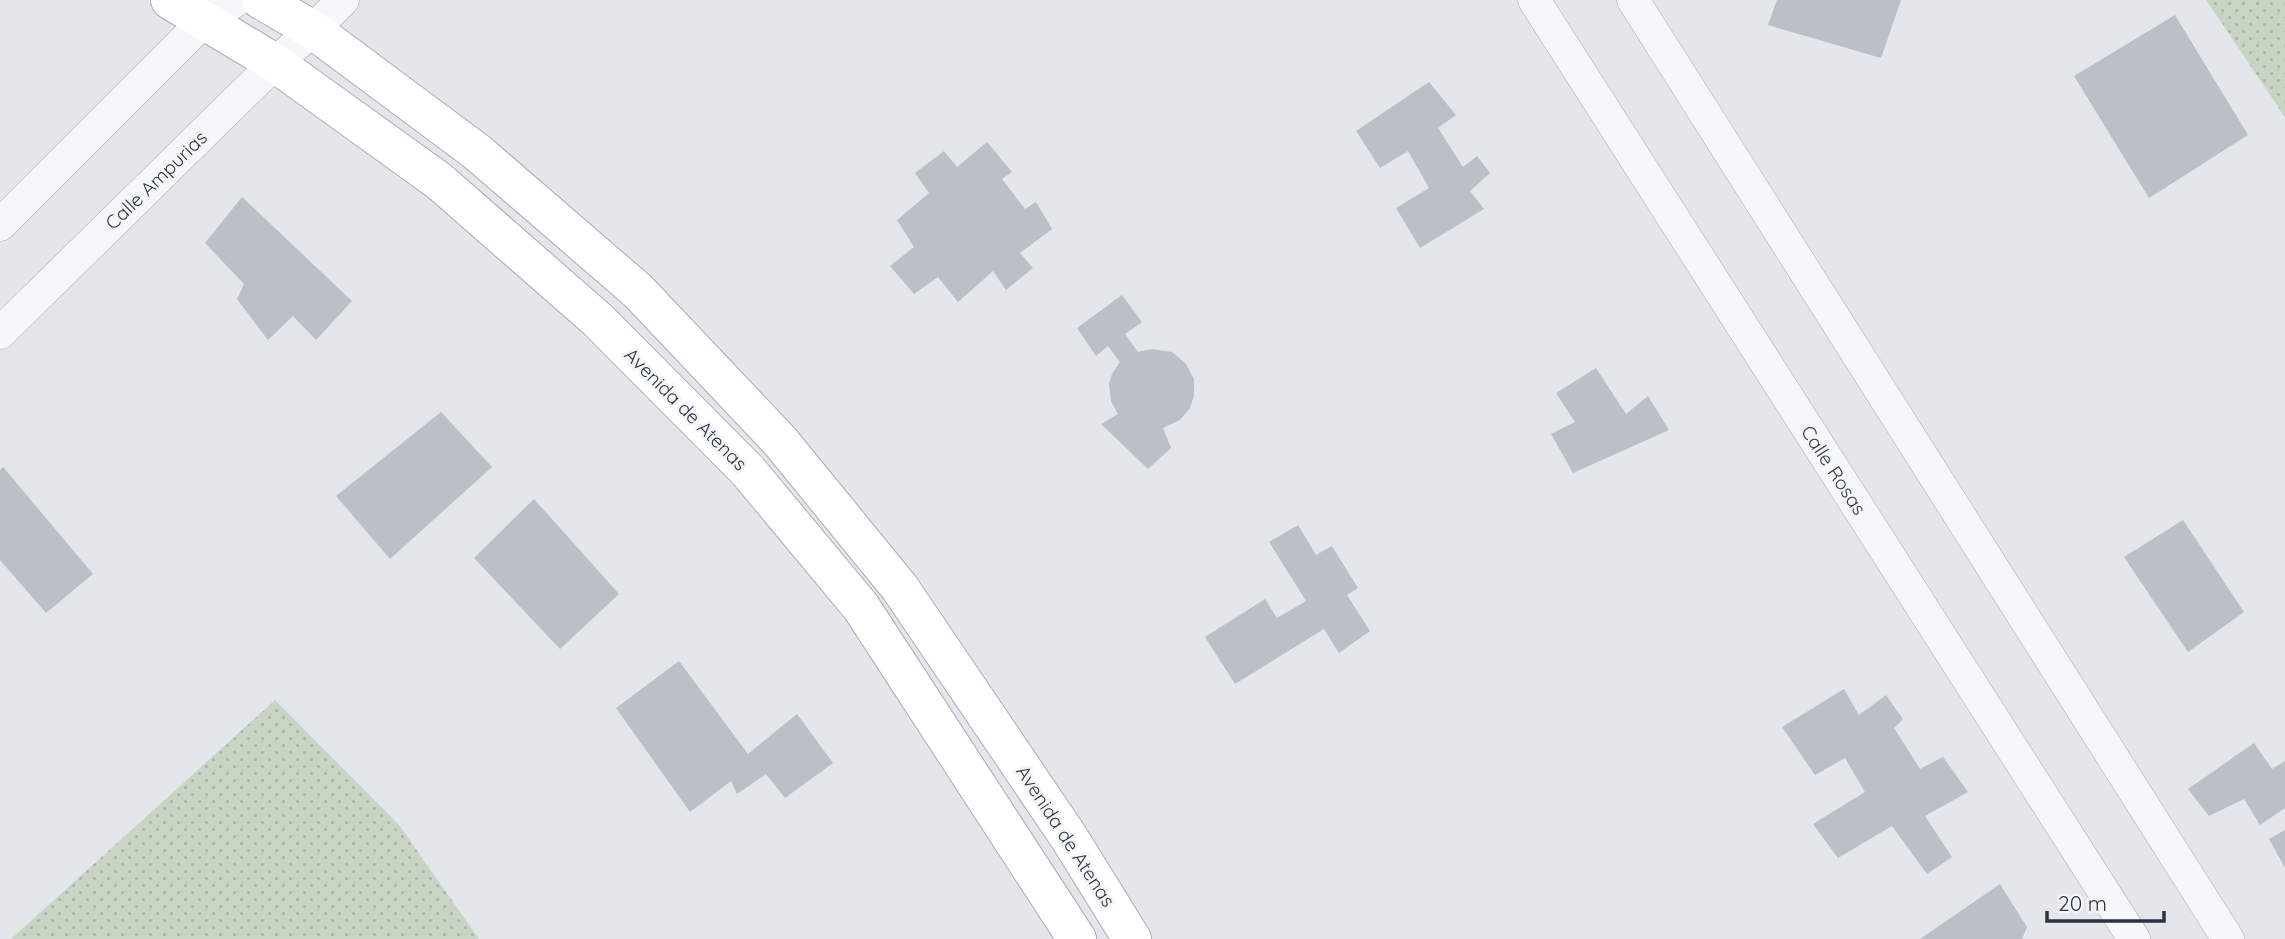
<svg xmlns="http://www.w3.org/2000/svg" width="2285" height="939" font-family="Quicksand,sans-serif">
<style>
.grass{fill:url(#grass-dots)}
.building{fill:#babfc8}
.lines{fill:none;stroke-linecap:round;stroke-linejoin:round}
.street-casing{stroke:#a8adb5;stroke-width:33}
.secondary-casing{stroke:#a8adb5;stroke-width:40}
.street{stroke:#f6f7f9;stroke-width:32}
.secondary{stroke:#fff;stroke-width:38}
.labels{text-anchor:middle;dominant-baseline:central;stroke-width:6;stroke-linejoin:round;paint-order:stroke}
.street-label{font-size:19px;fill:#2b3343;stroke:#f3f5f8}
</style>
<defs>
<pattern id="grass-dots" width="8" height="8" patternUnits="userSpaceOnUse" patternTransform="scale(1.75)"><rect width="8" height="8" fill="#c8d5c4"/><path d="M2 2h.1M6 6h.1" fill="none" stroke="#acb7aa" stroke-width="1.8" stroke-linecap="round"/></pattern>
</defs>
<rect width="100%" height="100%" fill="#e3e6eb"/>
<path class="grass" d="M2206 0H2285V117Z
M275 700 399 825 479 939H11Z"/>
<path class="building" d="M1777 0H1901L1881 58 1768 25Z
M2175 15 2248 135 2149 198 2074 76Z
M1429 82 1456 115 1438 128 1463 167 1477 156 1490 173 1470 191 1484 209 1420 248 1396 208 1429 188 1408 151 1380 168 1356 131Z
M987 142 1012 172 1002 179 1025 209 1036 202 1052 229 1020 253 1033 268 1006 290 993 271 958 302 938 277 914 294 890 266 914 247 897 220 929 193 915 173 944 151 957 167Z
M242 197 352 301 316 340 293 316 268 340 237 299 244 284 205 243Z
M1122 295 1142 322 1125 334 1138 352 1152 349 1172 352 1186 364 1194 379V395L1190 408 1180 420 1163 428 1171 448 1148 469 1101 424 1118 414 1111 401 1109 384 1112 374 1120 362 1108 346 1096 356 1077 328Z
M1596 368 1626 414 1648 396 1669 430 1573 473 1551 434 1575 422 1556 393Z
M441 412 492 467 390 559 336 496Z
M3 467 93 574 46 613 0 560V470Z
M534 499 619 594 560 649 474 558Z
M2183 520 2244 612 2188 652 2124 557Z
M1298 525 1316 555 1332 546 1358 588 1347 595 1370 631 1339 653 1324 629 1235 684 1205 637 1265 599 1277 618 1306 601 1269 542Z
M679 661 748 754 797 714 833 763 785 798 766 774 737 794 731 781 690 812 616 708Z
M1844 689 1859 715 1886 695 1903 719 1894 728 1920 769 1943 757 1968 792 1925 816 1952 857 1927 874 1892 826 1838 858 1813 824 1865 792 1845 758 1815 775 1782 727Z
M2254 743 2272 769 2285 761V808L2260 825 2244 799 2209 816 2188 789Z
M2285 830V868L2269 839Z
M2000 884 2027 927 2022 939H1920Z"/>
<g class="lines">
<g class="street-casing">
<path id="street" d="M1534 0 2134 939
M1633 0 2228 939
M0 225 205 20 237 0
M0 333 275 63 313 30 343 0"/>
</g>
<g class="secondary-casing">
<path id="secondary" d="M170 0 275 63 439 181 599 321 748 471 861 607 1077 939
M261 0 313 30 477 152 638 291 780 441 900 588 1068 836 1132 939"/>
</g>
<use href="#street" class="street"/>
<use href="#secondary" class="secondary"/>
</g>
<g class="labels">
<g class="street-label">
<text transform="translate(156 180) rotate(-44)">Calle Ampurias</text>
<text transform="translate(686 409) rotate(45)">Avenida de Atenas</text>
<text transform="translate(1834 470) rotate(57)">Calle Rosas</text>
<text transform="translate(1066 836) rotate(57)">Avenida de Atenas</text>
</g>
</g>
<path d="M2047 911v10h117v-10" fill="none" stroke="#2b3343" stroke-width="3.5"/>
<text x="2058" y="911" font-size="21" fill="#2b3343" stroke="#f3f5f8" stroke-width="5" paint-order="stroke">20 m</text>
</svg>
